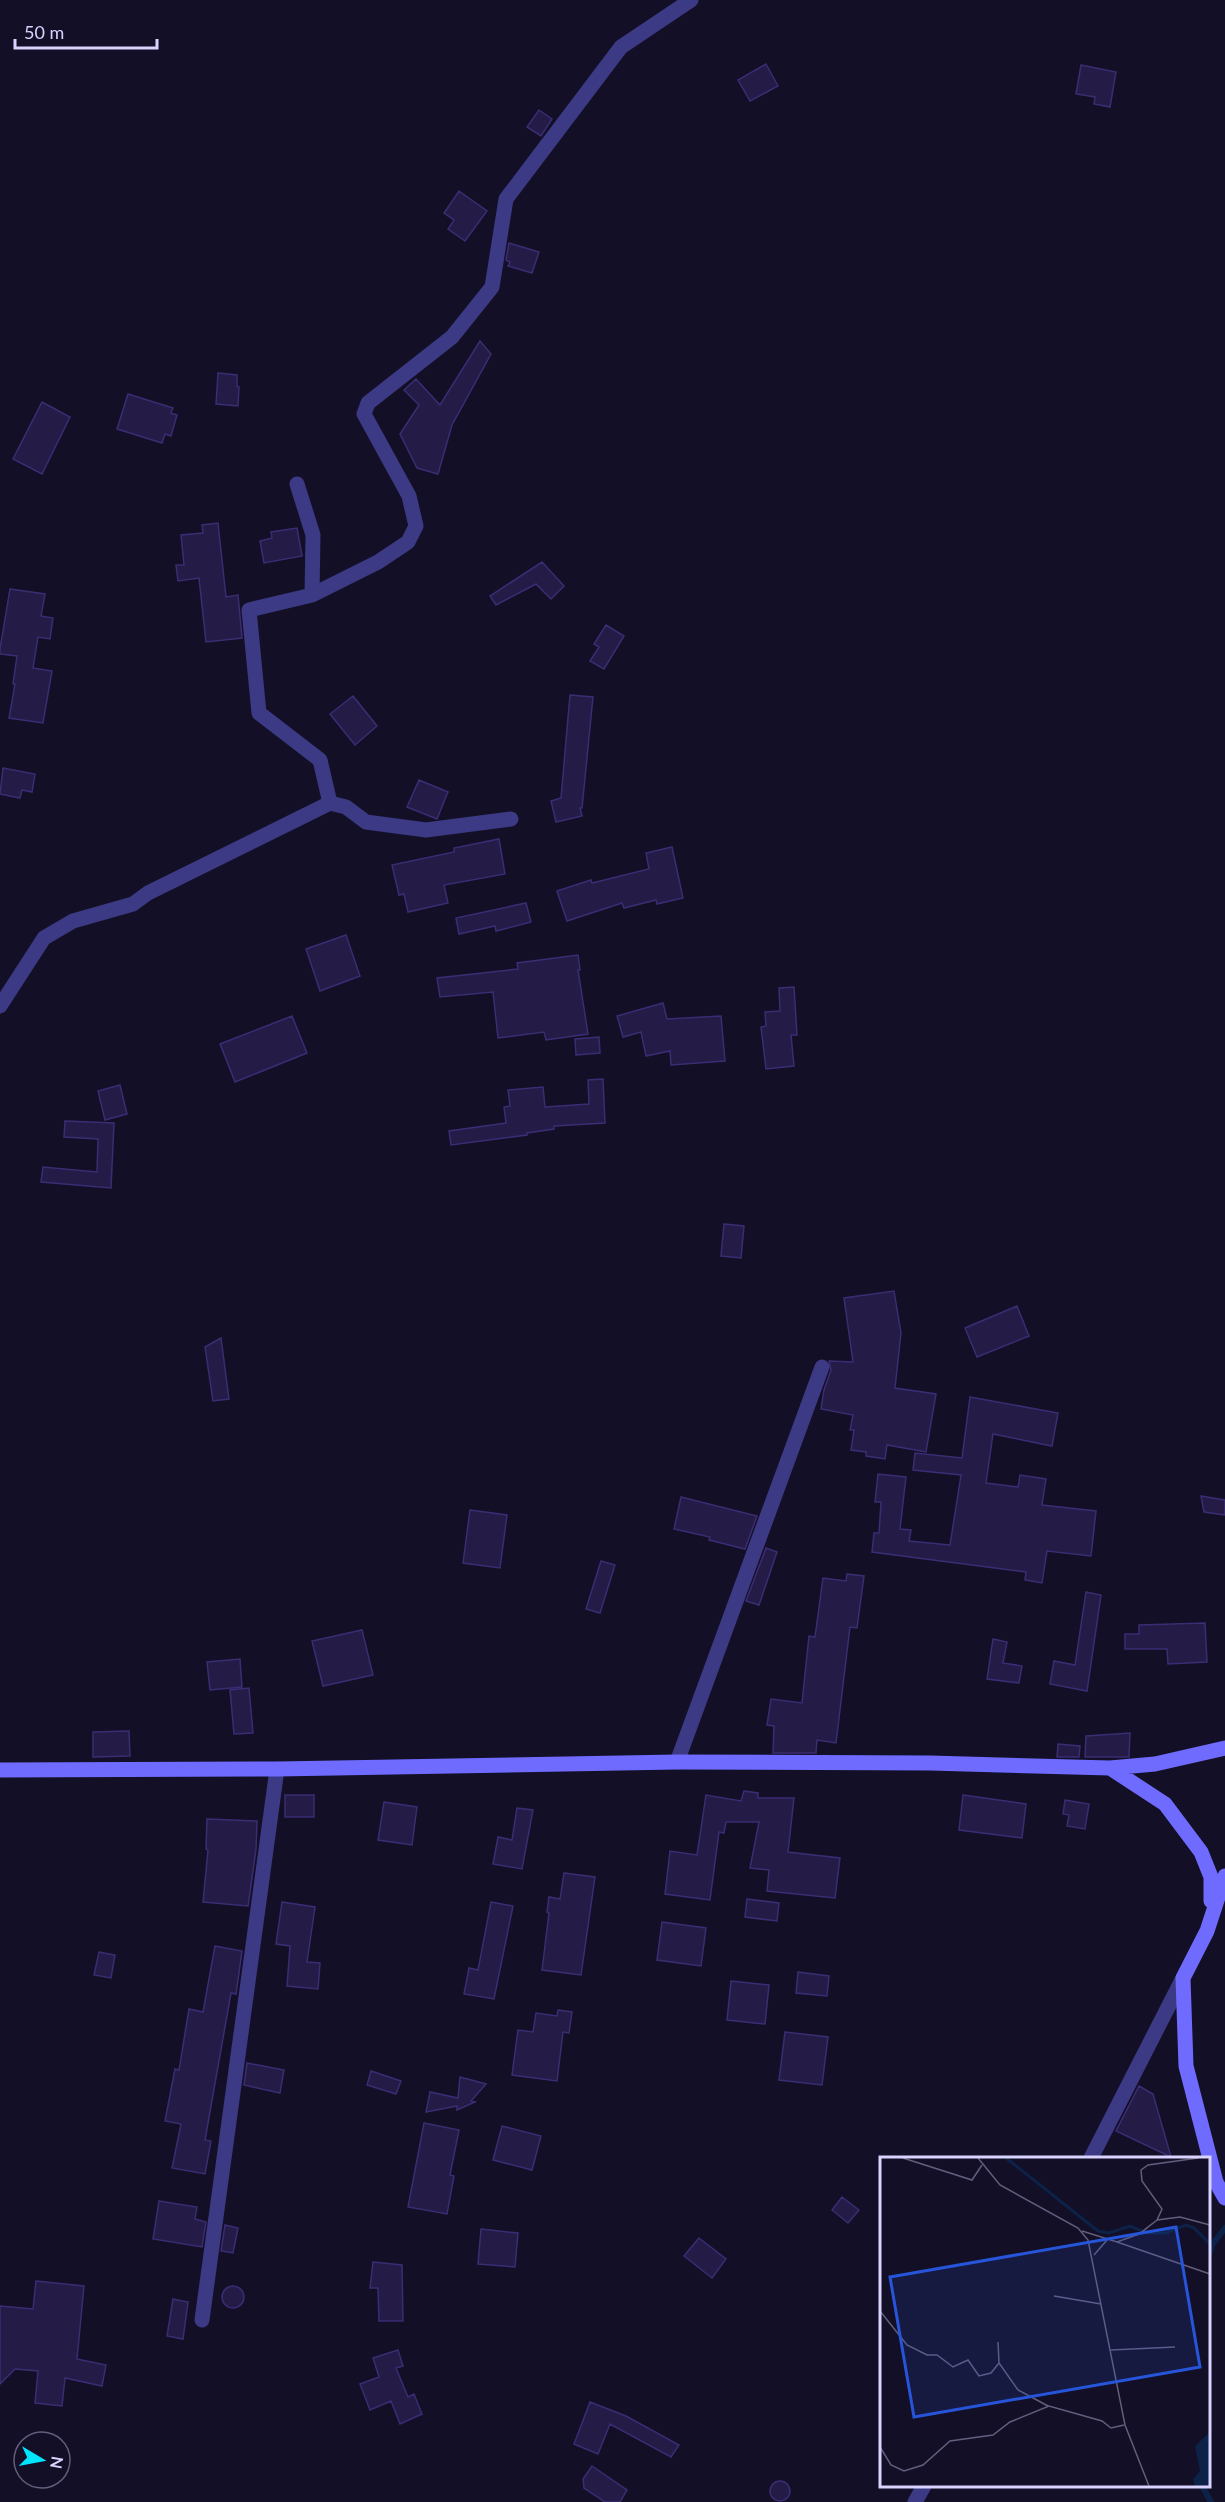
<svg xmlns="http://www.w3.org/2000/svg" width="1225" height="2502" font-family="Lato,sans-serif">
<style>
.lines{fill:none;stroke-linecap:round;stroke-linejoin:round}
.stream{stroke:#0c2248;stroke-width:6}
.building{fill:#241b47;stroke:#3b2d73;stroke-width:1.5}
.street{stroke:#3d3a85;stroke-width:15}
.secondary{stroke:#6f6bff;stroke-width:15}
.inset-river{fill:none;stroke:#0c2248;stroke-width:3}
.inset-road{fill:none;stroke:#625e7d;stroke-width:1.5}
.view{fill:#2655da;fill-opacity:0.15;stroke:#2655da;stroke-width:3}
.inset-edge{fill:none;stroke:#d9d4ff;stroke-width:3}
</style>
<rect width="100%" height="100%" fill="#130f26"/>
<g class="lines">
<path class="stream" d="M1208 2258 1212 2245 1225 2228
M1202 2486 1211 2502"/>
</g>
<path class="building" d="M766 64 778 86 750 101 738 80Z
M1081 65 1116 72 1110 107 1094 104 1095 97 1076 94Z
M539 110 552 119 541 136 527 127Z
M459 191 487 211 465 241 448 229 454 220 444 213Z
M509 243 539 252 532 273 508 266 510 262 506 260Z
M480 341 491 354 452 425 438 474 417 468 400 434 419 405 404 390 416 379 440 405Z
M218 373 237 375V386L239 387 238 406 216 404Z
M128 394 173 408 171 413 177 415 171 436 165 434 162 443 117 429Z
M42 402 70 417 42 474 13 459Z
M218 523 226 597 238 595 242 638 206 642 199 578 178 581 176 565H184L181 535 203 533 202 525Z
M297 528 302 556 264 563 260 541 272 538 271 532Z
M542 562 564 586 551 599 536 584 496 605 490 596Z
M10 589 45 594 41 616 53 618 50 639 38 637 33 668 52 671 43 723 9 718 15 684H13L17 656 0 654V649Z
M606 625 624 636 604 669 590 661 599 647 594 644Z
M570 695 593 697 582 808H580L582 816 556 822 551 801 561 798Z
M353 696 377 726 355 745 330 714Z
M3 768 35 774 32 792 22 790 20 798 0 794Z
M419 780 448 792 437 819 407 807Z
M499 839 505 874 444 885 448 903 408 912 404 894 399 895 392 865 454 852V848Z
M672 847 683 898 657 904 656 900 624 908 622 903 567 921 557 891 591 880 592 883 649 869 646 853Z
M526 903 531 922 496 931 495 926 459 934 456 918Z
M346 935 360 976 320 991 306 949Z
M578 955 580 970H578L588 1034 546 1040 544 1032 498 1038 493 992 440 997 437 978 518 969 517 963Z
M794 987 797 1035H791L794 1066 766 1069 761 1027 766 1026 765 1012 780 1011 779 988Z
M663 1003 667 1019 721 1016 725 1061 671 1065 670 1051 646 1056 641 1032 623 1037 617 1016Z
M292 1016 307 1053 235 1082 220 1044Z
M599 1037 600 1053 576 1055 575 1039Z
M603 1079 605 1123 554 1126V1129L527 1133V1135L451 1145 449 1131 506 1123 504 1107 510 1106 508 1090 543 1087 545 1107 589 1104 588 1080Z
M120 1085 127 1114 105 1120 98 1091Z
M65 1121 114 1123 111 1188 41 1182 43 1167 97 1172 98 1139 64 1137Z
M724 1224 744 1226 741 1258 721 1256Z
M894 1291 901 1333 895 1388 936 1394 926 1452 887 1445 885 1459 866 1456V1452L851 1450 854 1430H850L853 1415 821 1409 824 1390 831 1370 829 1361 853 1362 844 1298Z
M1017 1306 1029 1336 977 1357 965 1328Z
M221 1338 229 1399 213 1401 205 1347Z
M970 1397 1058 1413 1052 1446 993 1434 986 1483 1018 1487 1020 1475 1046 1479 1042 1505 1096 1511 1091 1556 1047 1551 1042 1583 1025 1580 1026 1572 872 1552 874 1533H879L881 1502H875L878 1474 906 1477 900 1529 911 1530 909 1541 950 1545 961 1475 913 1470 915 1453 962 1458Z
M1201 1496 1225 1500V1515L1204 1512Z
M681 1497 757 1516 745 1549 709 1540 710 1537 674 1529Z
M470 1510 507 1515 500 1568 463 1563Z
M766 1548 777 1552 759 1605 746 1601Z
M601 1561 615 1565 600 1613 586 1609Z
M847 1574 864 1576 857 1628 850 1627 836 1743 817 1740 816 1753H773L774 1726 767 1725 771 1699 802 1703 809 1636 815 1637 823 1578 846 1581Z
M1086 1592 1101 1595 1087 1691 1050 1684 1054 1661 1075 1665Z
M1205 1623 1207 1662 1168 1664 1167 1649H1125V1634H1139V1625Z
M362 1630 373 1675 323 1686 312 1641Z
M993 1639 1007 1642 1003 1663 1022 1666 1019 1683 987 1679Z
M240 1659 242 1687 210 1690 207 1662Z
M249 1688 253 1733 234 1734 230 1690Z
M129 1731 130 1756 93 1757V1732Z
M1130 1733 1129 1757H1085L1086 1736Z
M1058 1744 1080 1746 1079 1757H1057Z
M744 1791 758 1793V1798H794L788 1852 840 1858 835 1898 767 1891 769 1870 750 1868 759 1822H726L724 1833 719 1832 710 1900 665 1894 670 1851 697 1855 706 1795 741 1801Z
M285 1795H314V1817H285Z
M963 1795 1026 1804 1022 1838 959 1830Z
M1065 1800 1089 1804 1085 1829 1067 1826 1069 1815 1063 1814Z
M384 1802 417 1807 412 1845 378 1840Z
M517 1808 533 1810 522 1869 493 1864 498 1837 512 1840Z
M207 1819 257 1821 256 1849 248 1906 203 1902 208 1850 206 1849Z
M564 1873 595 1877 581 1975 542 1970 549 1913 547 1912 549 1897 560 1899Z
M747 1899 779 1903 777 1921 745 1917Z
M282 1902 315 1907 307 1962 320 1963 318 1989 287 1986 290 1946 276 1944Z
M491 1902 513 1906 494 1999 464 1994 469 1968 478 1970Z
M662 1922 706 1928 701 1966 657 1960Z
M215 1946 242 1951 236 1994 231 1993 205 2140 211 2141 205 2174 172 2168 181 2124 165 2121 175 2069 179 2070 189 2009 203 2012Z
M99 1952 115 1955 111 1978 94 1975Z
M798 1972 829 1976 827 1996 796 1993Z
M731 1981 769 1985 765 2024 727 2020Z
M558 2010 572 2012 569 2033 563 2032 557 2081 512 2075 518 2030 533 2032 536 2013 557 2016Z
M785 2032 828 2037 822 2085 779 2080Z
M247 2063 284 2070 280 2093 244 2085Z
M371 2071 401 2081 396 2094 367 2085Z
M460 2077 486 2084 471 2101 475 2102 457 2110V2106L426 2112 430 2092 458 2098Z
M1139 2086 1153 2094 1171 2157 1116 2131Z
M424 2123 459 2130 450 2175 454 2176 447 2214 408 2207Z
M502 2126 541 2136 532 2170 493 2160Z
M842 2197 859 2210 848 2223 832 2210Z
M159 2201 197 2207 195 2219 206 2222 202 2247 153 2239Z
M225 2225 238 2228 233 2253 221 2251Z
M481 2229 518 2233 515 2267 478 2264Z
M699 2238 726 2259 712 2278 684 2256Z
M373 2262 402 2265 403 2321H379L378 2288H370Z
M36 2281 84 2286 77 2359 106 2365 102 2386 65 2378 62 2406 35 2403 38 2371 15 2369 0 2384V2306L33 2309Z
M222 2297a11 11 0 1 1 22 0a11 11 0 1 1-22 0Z
M173 2299 188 2302 183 2339 167 2336Z
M398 2350 403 2366 396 2368 408 2397 414 2394 422 2414 400 2424 391 2401 370 2410 360 2384 379 2377 373 2358Z
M590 2402 626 2416 679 2445 671 2457 610 2424 598 2454 574 2444Z
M592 2466 627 2490 620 2502H605L584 2488 583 2479Z
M770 2491a10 10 0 1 1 20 0a10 10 0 1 1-20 0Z"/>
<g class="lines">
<path class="street" d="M297 484 313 535 312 595
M330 803 320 760 259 713 249 610 312 595 378 562 408 542 416 526 409 496 364 414 368 403 452 337 492 287 506 199 621 47 691 0
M0 1006 44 938 73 921 133 904 148 893 330 803 346 807 366 822 426 830 511 819
M677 1762 822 1367
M1091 2158 1183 1978
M202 2320 277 1769
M915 2502 924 2486"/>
<path class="secondary" d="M1110 1768 1165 1804 1201 1852 1211 1877V1901
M0 1770 277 1769 677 1762 930 1763 1110 1768 1155 1764 1225 1748
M1225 1876 1207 1931 1183 1978 1186 2066 1216 2182 1225 2198"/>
</g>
<g transform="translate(880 2157)">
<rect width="330" height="330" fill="#130f26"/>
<path d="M330 275V329H315L313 322 320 314 315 289Z" fill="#0c2248"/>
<path class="inset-river" d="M126 1 218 74 229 76 250 69 267 76H285L306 68 314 71 330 87"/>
<path class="inset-road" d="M23 1 92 23 102 8M98 1 120 28 198 71 208 83 245 268 269 329M277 63 300 60 330 68M202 74 237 85 259 77 277 63 282 52 262 24 261 13 268 8 318 1M237 85 330 117M214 98 227 83M174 139 221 147M0 154 27 188 47 198H57L73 210 88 203 99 219 111 216 119 206M118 185 119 206 138 233 168 249M231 193 295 190M0 290 11 308 24 314 43 308 70 284 113 278 130 265 169 249 222 264 231 271 244 268"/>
<path class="view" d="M296 70 320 210 34 260 10 120Z"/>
<rect width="330" height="330" class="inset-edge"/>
</g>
<g transform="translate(42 2460) rotate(100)"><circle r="28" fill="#130f26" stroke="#625e7d" stroke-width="1.5"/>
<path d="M0-4.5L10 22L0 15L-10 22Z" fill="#00e5ff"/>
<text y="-9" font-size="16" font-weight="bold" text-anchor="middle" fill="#d9d4ff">N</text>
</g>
<path d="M15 39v9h142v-9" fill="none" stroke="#d9d4ff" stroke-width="3"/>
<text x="24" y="39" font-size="18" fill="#d9d4ff" stroke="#130f26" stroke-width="4.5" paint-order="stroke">50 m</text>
</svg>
